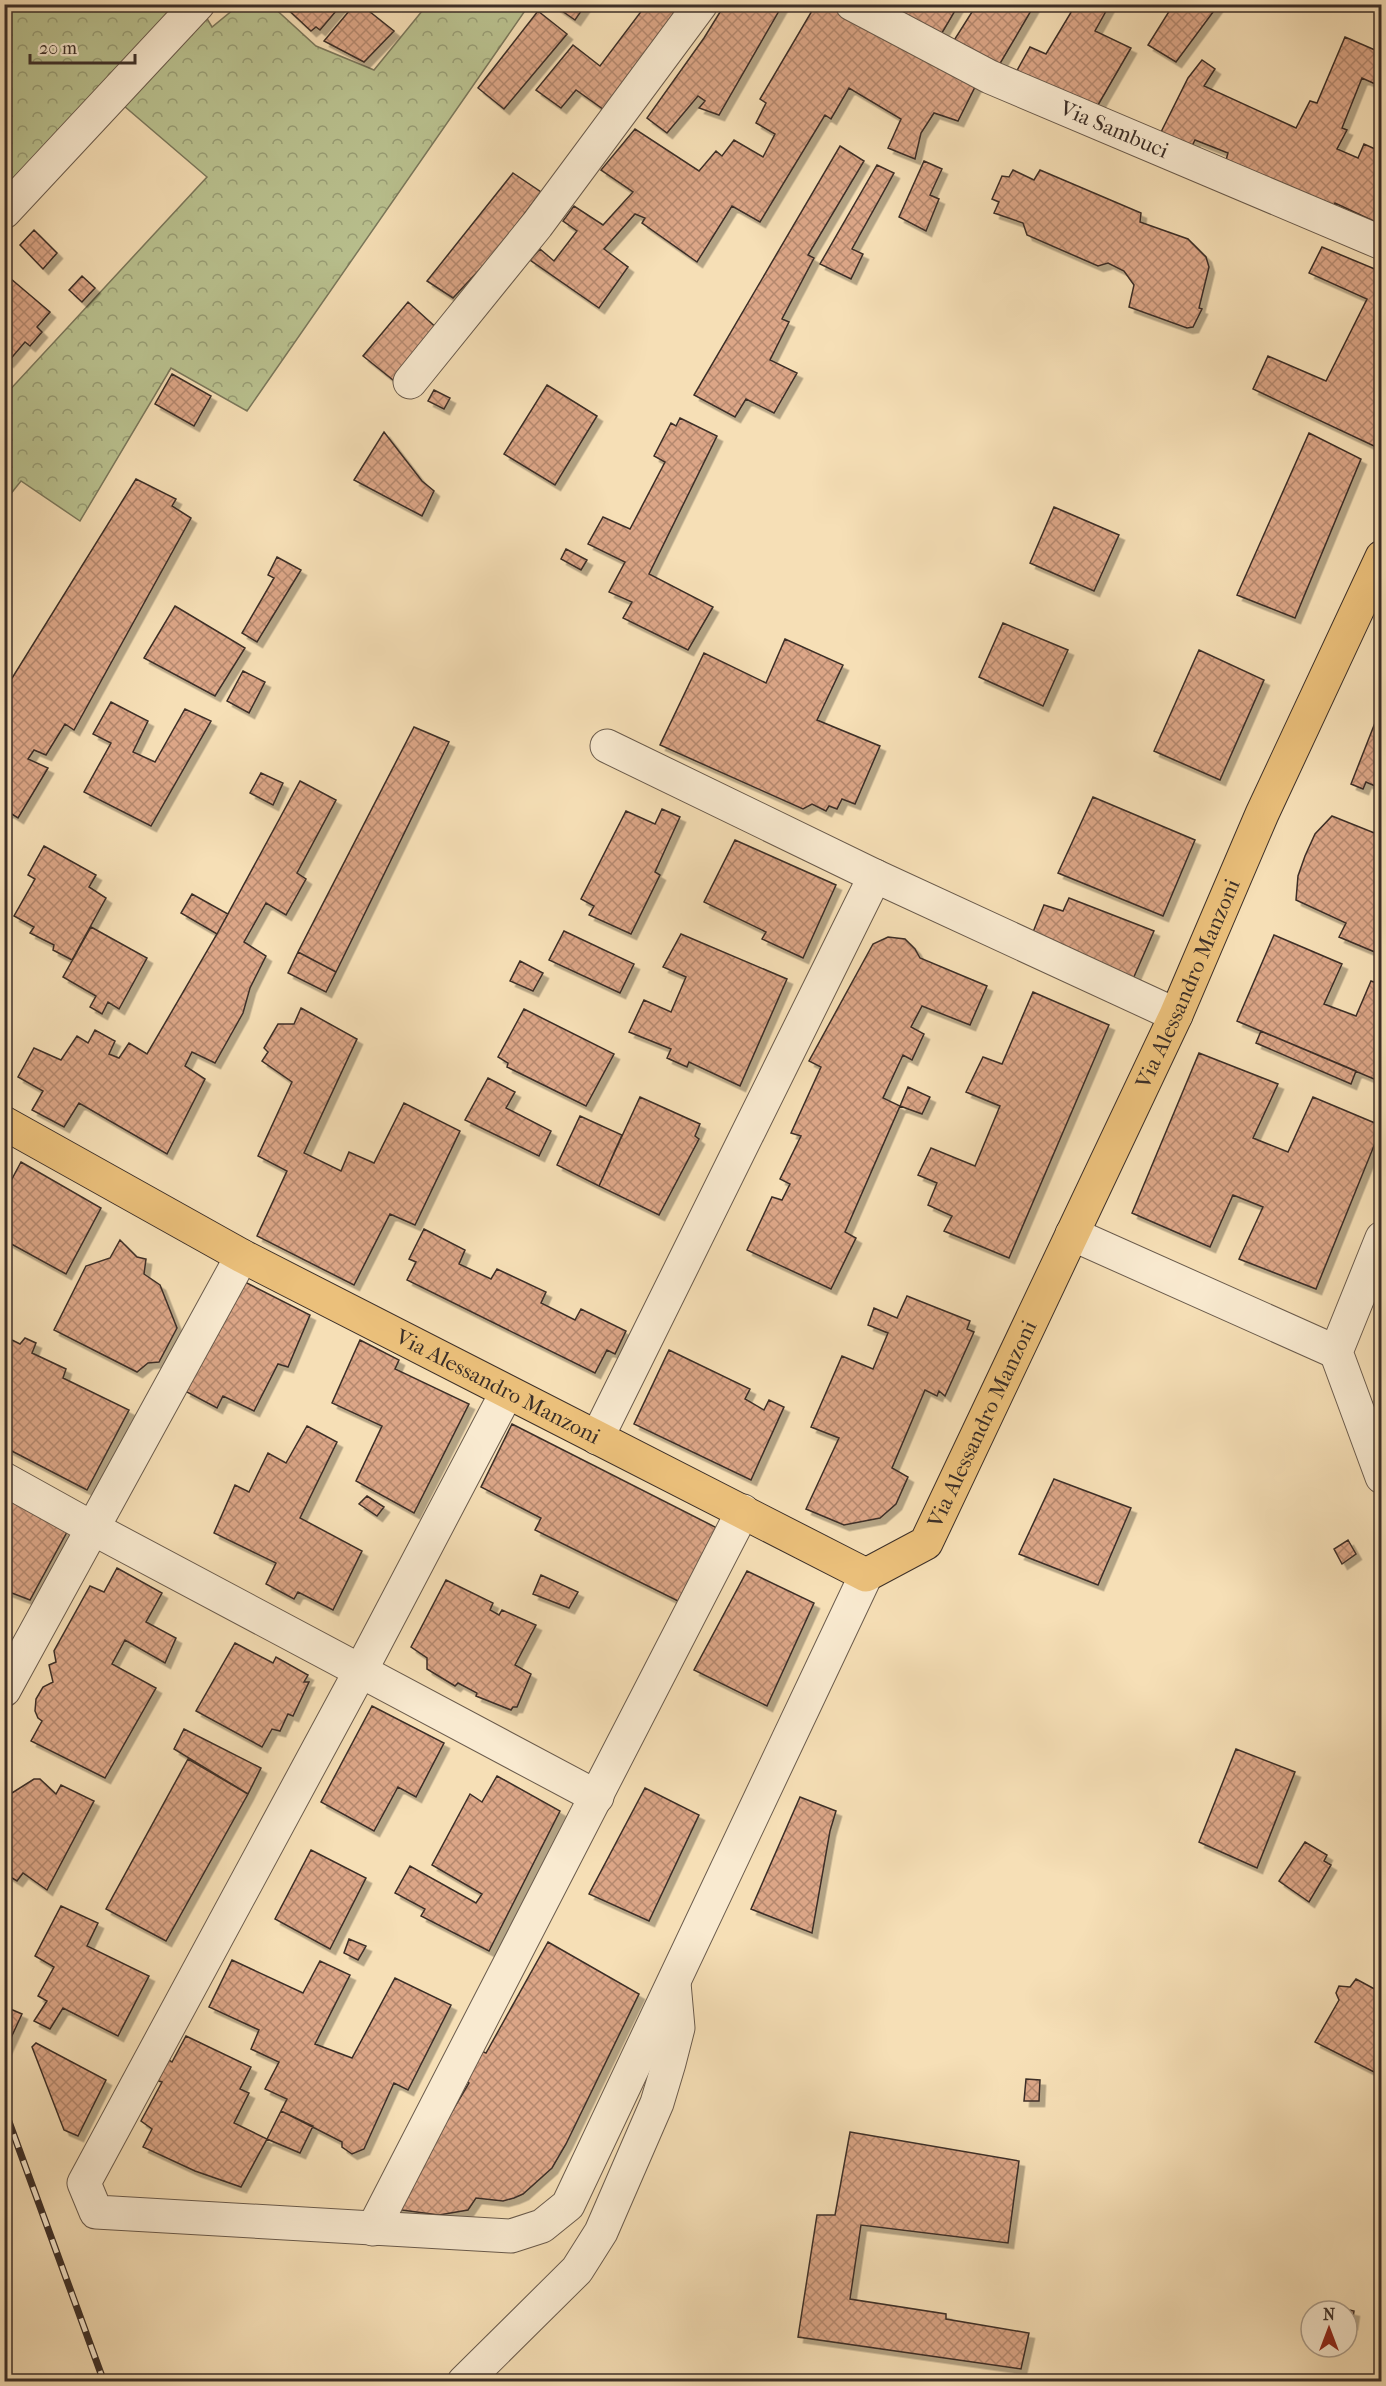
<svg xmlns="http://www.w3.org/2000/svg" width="1386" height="2386" font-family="'IM FELL French Canon',serif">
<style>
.forest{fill:url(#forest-crowns);stroke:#7b785c;stroke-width:1.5}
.building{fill:url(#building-cross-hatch);stroke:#3c2f28;stroke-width:1.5;filter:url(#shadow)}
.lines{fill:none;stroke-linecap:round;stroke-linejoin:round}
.minor-casing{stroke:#6a5b4c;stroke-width:35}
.major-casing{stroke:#3c2f28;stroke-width:35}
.minor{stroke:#f9ead0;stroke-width:33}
.major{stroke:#ebc07b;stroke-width:33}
.rail-casing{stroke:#3c2f28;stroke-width:7}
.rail{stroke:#f9ead0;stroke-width:4.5;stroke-dasharray:14;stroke-linecap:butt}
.labels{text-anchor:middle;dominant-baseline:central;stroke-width:6;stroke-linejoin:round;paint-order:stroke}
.street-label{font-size:22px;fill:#3c2f28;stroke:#f9ead0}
</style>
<defs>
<pattern id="forest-crowns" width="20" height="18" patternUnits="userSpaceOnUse" patternTransform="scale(1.5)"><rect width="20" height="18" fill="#bac290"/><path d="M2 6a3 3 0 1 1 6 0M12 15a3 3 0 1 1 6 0" fill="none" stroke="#989e76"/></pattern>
<pattern id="building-cross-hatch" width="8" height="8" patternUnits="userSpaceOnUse" patternTransform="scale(1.5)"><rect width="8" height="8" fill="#dca687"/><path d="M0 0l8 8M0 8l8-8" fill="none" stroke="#b4886e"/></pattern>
<filter id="shadow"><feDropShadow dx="5.5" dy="5.5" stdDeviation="0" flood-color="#0004"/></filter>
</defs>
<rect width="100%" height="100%" fill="#f6dfb6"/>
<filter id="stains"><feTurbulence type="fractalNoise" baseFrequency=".00333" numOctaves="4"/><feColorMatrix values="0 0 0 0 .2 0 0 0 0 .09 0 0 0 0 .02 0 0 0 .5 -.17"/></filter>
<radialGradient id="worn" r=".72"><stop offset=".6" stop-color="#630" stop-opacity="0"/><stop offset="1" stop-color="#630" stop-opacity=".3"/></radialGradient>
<path class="forest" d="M86 4 90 9 96 4 199 5 212 27 239 5H271L316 46 374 70 427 5H529L247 411 171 368 80 521 21 481 5 501V395L207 177 110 94 5 193V5Z"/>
<path class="building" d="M282 4H342L320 30 316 27 311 31Z
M355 4H360L394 31 364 62 324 41Z
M552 4H586L575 20Z
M636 4H688L607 112 576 90 561 108 536 90 573 45 600 66 643 9Z
M725 4H783L719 115 699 108 705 101 698 96 667 133 647 118 704 38Z
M816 4H827L976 85 958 121 934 113 921 133 915 159 888 148 901 119 849 88 831 119 825 115 760 222 732 206 697 262 642 223 645 218 635 214 604 249 628 267 599 308 530 260 540 249 554 261 577 231 563 221 574 206 603 225 633 192 601 170 635 129 699 171 716 151 722 156 734 140 763 157 775 134 756 123 766 103 760 99Z
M894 4H959L939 38 890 12Z
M977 4H1035L998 67 953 42Z
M1076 4H1110L1095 31 1131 48 1094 112 1014 76 1030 47 1046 54Z
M1163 4H1219L1176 62 1148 45 1170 10Z
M538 11 567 34 504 109 478 88Z
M1345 37 1382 53V87L1362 78 1342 128 1347 130 1337 149 1358 158 1364 144 1382 152V225L1335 203 1328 217 1223 171 1228 153 1195 140 1189 152 1157 140 1188 78 1202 60 1215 69 1204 86 1296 128 1310 101 1317 103Z
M840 146 864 161 808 255 814 258 782 319 789 322 770 360 797 373 774 413 746 399 735 417 694 395Z
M924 161 942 169 930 195 939 199 926 231 899 217Z
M877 165 894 173 852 249 863 254 851 279 820 264Z
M1013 170 1034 180 1040 170 1141 213 1140 222 1188 239 1206 257 1209 267 1199 308 1202 309 1193 327 1187 328 1129 307 1134 285 1124 271 1108 263 1098 266 1027 235 1023 223 994 213 999 202 992 199 1002 176 1009 177Z
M513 173 541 192 494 254 453 298 427 281Z
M34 230 57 253 43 269 20 245Z
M1322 247 1382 272V430L1374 446 1253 389 1268 356 1326 381 1367 299 1309 273Z
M4 273 50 312 37 327 42 332 30 346 25 342 8 362 4 358Z
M82 276 95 288 82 302 69 290Z
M408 302 440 331 393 380 363 356Z
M172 374 211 396 194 426 155 404Z
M547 385 597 416 555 485 504 454Z
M434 390 450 398 444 409 428 401Z
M680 418 717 436 649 574 713 607 688 650 623 618 632 602 609 592 625 562 588 544 603 517 630 529 665 462 654 456 671 423 676 426Z
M384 432 422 481 434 491 422 516 354 480Z
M1309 433 1361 459 1295 618 1237 595Z
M136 479 176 499 172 506 191 518 74 730 65 724 46 755 34 750 28 759 48 768 18 818 7 811 4 814V691Z
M1054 507 1119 535 1094 591 1030 563Z
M566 549 587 560 581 570 561 559Z
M277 557 301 570 257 642 242 633 274 578 268 575Z
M175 606 245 648 215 696 144 658Z
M1003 623 1068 650 1043 706 979 677Z
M785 639 843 665 817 720 880 746 855 804 842 799 837 809 829 806 826 811 812 804 803 809 660 745 704 653 766 683Z
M1199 650 1264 680 1220 780 1154 751Z
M243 671 265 682 249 713 227 701Z
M111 702 148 721 133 752 155 762 185 709 211 721 151 826 84 792 111 743 93 734Z
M1382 705V789L1366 782 1363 789 1351 784Z
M414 727 449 742 336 972 298 952Z
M261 773 283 783 273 805 250 793Z
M300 781 336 800 297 873 306 879 286 915 266 903 244 942 266 956 250 988 243 1013 215 1063 192 1052 185 1066 205 1079 167 1154 79 1103 64 1127 32 1110 43 1091 18 1077 34 1048 61 1060 77 1036 88 1043 95 1030 115 1041 109 1054 119 1058 129 1043 147 1054 217 934Z
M1093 797 1195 840 1163 916 1058 873Z
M662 809 680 817 655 872 660 875 631 934 589 915 594 906 581 899 626 811 655 824Z
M1332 816 1382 836V955L1339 937 1346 923 1296 900 1298 876 1305 856 1315 834Z
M735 840 836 885 803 958 762 939 766 932 704 902Z
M44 846 96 875 89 887 106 898 72 960 53 950 54 945 30 933 34 927 14 916 35 879 28 875Z
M192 894 228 914 217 934 181 913Z
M1069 898 1154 931 1133 979 1033 932 1044 905 1063 911Z
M91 927 147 958 119 1009 108 1002 102 1014 90 1007 96 996 63 977Z
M564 931 634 964 620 993 549 960Z
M681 934 787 979 740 1086 689 1062 687 1067 667 1058 671 1049 629 1032 644 1000 671 1012 686 977 663 967Z
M1274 935 1342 964 1324 1004 1356 1016 1371 981 1382 985V1063L1374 1079 1237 1021Z
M888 937 905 939 915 949 920 958 987 986 970 1025 922 1006 911 1027 924 1034 912 1060 903 1055 883 1098 900 1106 845 1232 856 1238 831 1289 747 1250 772 1197 782 1200 790 1184 780 1179 801 1136 791 1133 821 1067 809 1061 873 944Z
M298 952 336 972 326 992 288 973Z
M520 961 543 973 533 991 510 981Z
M1033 992 1109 1025 1009 1258 944 1231 952 1216 928 1205 937 1183 918 1175 931 1148 975 1166 1000 1106 966 1092 983 1057 1002 1064Z
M301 1008 357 1039 304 1153 341 1171 349 1152 374 1163 404 1103 460 1131 415 1225 390 1214 354 1285 257 1236 287 1171 258 1156 292 1082 262 1061 268 1052 264 1048 278 1024H294Z
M524 1009 614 1054 586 1106 507 1067 508 1063 498 1057Z
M1261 1031 1356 1071 1351 1084 1256 1043Z
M1199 1053 1278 1084 1253 1138 1288 1152 1313 1097 1382 1126 1316 1289 1239 1259 1263 1207 1233 1195 1210 1247 1132 1213Z
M488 1078 515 1092 506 1108 551 1131 539 1156 465 1120Z
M908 1087 930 1097 922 1114 900 1106Z
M640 1097 700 1124 695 1136 699 1139 659 1215 599 1186Z
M580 1116 622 1135 599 1186 557 1165Z
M21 1162 101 1208 66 1274 4 1240V1194Z
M424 1229 465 1250 459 1264 491 1279 497 1269 546 1292 541 1303 575 1320 581 1309 626 1331 615 1354 607 1350 595 1373 407 1280 416 1262 409 1259Z
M120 1240 137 1257 146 1259 144 1274 160 1285 177 1328 159 1362 148 1363 137 1372 54 1330 86 1266 110 1258Z
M241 1280 310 1315 288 1367 278 1364 254 1411 223 1396 217 1408 185 1391Z
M907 1296 970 1321 967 1329 974 1332 945 1396 939 1391 937 1396 925 1390 892 1468 908 1477 896 1504 880 1518 844 1525 806 1509 839 1438 811 1427 842 1356 873 1369 888 1333 868 1325 874 1308 897 1318Z
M4 1336 20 1344 25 1338 36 1343 32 1353 66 1369 63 1378 129 1410 87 1490 4 1447Z
M360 1340 399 1360 395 1369 469 1404 414 1513 356 1481 382 1426 332 1403Z
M669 1350 750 1389 745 1399 764 1410 769 1400 784 1407 751 1480 634 1424Z
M512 1424 717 1528 678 1601 535 1530 541 1518 481 1487Z
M307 1426 337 1442 300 1518 362 1551 333 1610 298 1592 294 1599 266 1584 276 1563 214 1533 235 1485 249 1492 268 1453 286 1463Z
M1054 1479 1131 1508 1098 1585 1019 1554Z
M367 1496 384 1507 377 1516 359 1504Z
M4 1497 67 1532 30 1600 4 1590Z
M1348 1540 1356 1554 1342 1564 1334 1549Z
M117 1568 162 1593 146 1622 176 1638 165 1663 125 1640 112 1664 156 1688 105 1778 31 1741 42 1721 38 1718 35 1711 36 1699 43 1687 53 1682 49 1665 56 1662 54 1651 90 1586 104 1592Z
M747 1571 814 1603 767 1706 694 1670Z
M541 1575 578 1592 569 1608 533 1594Z
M446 1580 493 1603 490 1610 499 1615 502 1610 536 1625 515 1665 531 1674 517 1707H513L511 1710 476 1696 477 1693 458 1683 455 1686 427 1669V1658L411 1647Z
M235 1643 273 1663 276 1657 308 1675 304 1682H309L293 1716 288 1714 280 1731 272 1729 262 1747 196 1711Z
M372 1706 444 1743 416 1797 398 1787 374 1831 321 1802Z
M184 1729 261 1768 248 1794 174 1749Z
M1236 1749 1295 1772 1257 1868 1199 1842Z
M188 1759 248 1794 166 1941 106 1909Z
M497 1776 560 1811 489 1951 421 1916 425 1909 395 1893 410 1866 476 1903 482 1894 432 1865 470 1794 482 1802Z
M34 1779H40L56 1794 61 1785 94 1801 47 1890 23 1873 17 1881 4 1873V1798Z
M645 1788 699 1815 649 1921 589 1894Z
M800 1797 836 1811 830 1831 812 1933 751 1909Z
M1305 1842 1327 1855 1324 1861 1331 1865 1309 1902 1279 1881Z
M311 1850 366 1878 330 1949 275 1919Z
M61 1906 98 1923 87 1946 149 1976 118 2036 63 2008 50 2029 34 2021 47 2001 38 1996 54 1967 35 1956Z
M349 1939 366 1946 358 1960 344 1953Z
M548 1942 639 1994 566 2144 552 2168 523 2194 514 2198 503 2201 476 2198 468 2210 439 2215 394 2209 469 2083 463 2079 476 2049 486 2053Z
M232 1960 303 1993 320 1961 350 1975 315 2044 352 2058 395 1978 451 2005 408 2090 394 2083 364 2149 352 2154 342 2147V2142L281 2111 287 2099 265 2089 279 2062 251 2049 259 2030 209 2007Z
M1356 1979 1382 1993V2076L1315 2042 1339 2000 1336 1993 1339 1986 1350 1987Z
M8 2008 22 2014 4 2053V2015Z
M186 2036 251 2067 240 2089 249 2093 234 2123 267 2139 241 2187 195 2171 143 2147 152 2129 141 2121 162 2082 155 2080 167 2059 172 2062Z
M36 2043 106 2080 78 2136 64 2130 32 2047Z
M1026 2079 1040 2080 1039 2101H1024Z
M281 2111 313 2126 300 2153 267 2139Z
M850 2132 1019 2161 1008 2243 861 2225 850 2299 946 2314V2319L1029 2333 1021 2369 798 2337 817 2215H835Z
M1333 2306 1354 2311 1352 2324 1347 2323V2311H1332Z"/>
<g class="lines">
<g class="minor-casing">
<g id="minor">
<path id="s1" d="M852 4 990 77 1382 243"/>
<path d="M4 212 198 4"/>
<path d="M410 382 537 225 701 4"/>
<path d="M607 746 875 876 1176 1015"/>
<path d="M1072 1234 1336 1352"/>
<path d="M1382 1238 1336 1352 1382 1477"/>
<path d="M507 1392 361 1670 84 2183 96 2212 511 2236 542 2226 568 2205 866 1575"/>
<path d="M597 1438 875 876"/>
<path d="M4 1479 94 1529 597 1797"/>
<path d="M4 1690 242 1256"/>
<path d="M373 2229 743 1511"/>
<path d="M464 2382 577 2270 601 2232 657 2103 669 2063 678 2028 674 1983"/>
</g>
</g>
<g class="major-casing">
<g id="major">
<path id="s2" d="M4 1123 242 1256 866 1575 926 1543 1176 1015 1262 814 1382 557"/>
</g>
</g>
<use href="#minor" class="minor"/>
<use href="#major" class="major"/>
<g class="rail-casing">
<path id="rail" d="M4 2108 104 2382"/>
</g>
<use href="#rail" class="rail"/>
</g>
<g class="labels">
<g class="street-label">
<text stroke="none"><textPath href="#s1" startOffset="291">Via Sambuci</textPath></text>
<text stroke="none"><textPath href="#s2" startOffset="1659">Via Alessandro Manzoni</textPath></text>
<text stroke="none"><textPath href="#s2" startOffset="560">Via Alessandro Manzoni</textPath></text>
<text stroke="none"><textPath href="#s2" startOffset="1173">Via Alessandro Manzoni</textPath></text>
</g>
</g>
<rect width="1386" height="2386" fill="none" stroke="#f6dfb6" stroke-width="24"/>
<rect x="6" y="6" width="1374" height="2374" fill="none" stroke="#3c2f28" stroke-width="3"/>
<rect x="12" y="12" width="1362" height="2362" fill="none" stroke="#3c2f28" stroke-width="1.5"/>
<g transform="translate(1329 2329)"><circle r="28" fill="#f9ead0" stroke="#ad9f8d" stroke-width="1.5"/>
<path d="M0-4.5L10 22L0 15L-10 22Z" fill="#8f2418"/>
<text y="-9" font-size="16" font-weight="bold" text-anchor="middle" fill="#3c2f28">N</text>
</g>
<path d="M30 54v9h105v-9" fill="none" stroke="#3c2f28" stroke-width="3"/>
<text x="39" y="54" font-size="18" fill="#3c2f28" stroke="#f9ead0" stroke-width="4.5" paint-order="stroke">20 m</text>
<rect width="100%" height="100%" filter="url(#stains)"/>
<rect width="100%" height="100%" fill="url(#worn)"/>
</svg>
